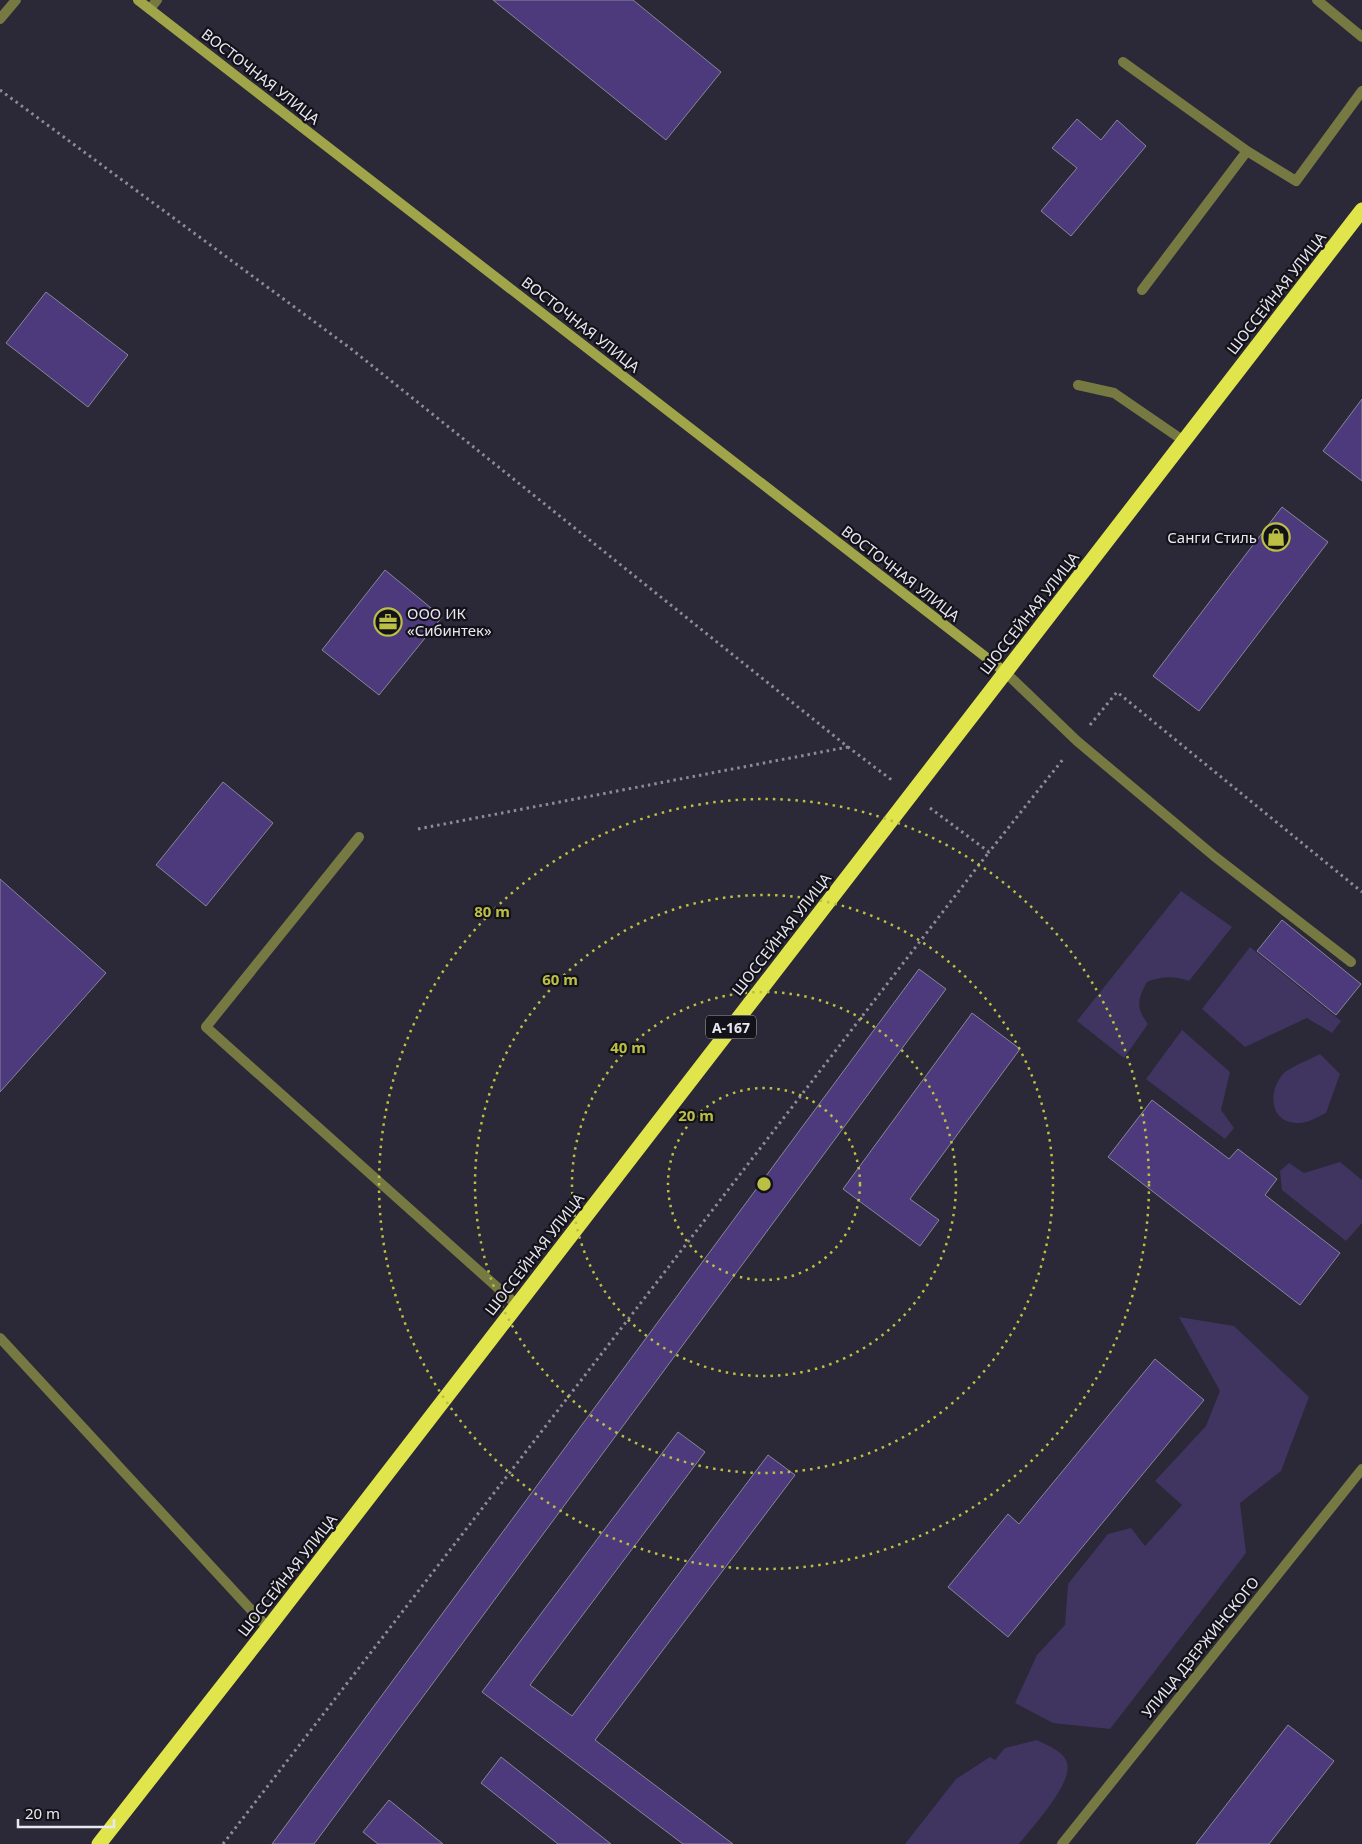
<svg xmlns="http://www.w3.org/2000/svg" width="1362" height="1844" font-family="'Noto Sans',sans-serif">
<style>
.green{fill:#403560}
.building{fill:#4d3a7d;stroke:#898698}
.lines{fill:none;stroke-linecap:round;stroke-linejoin:round}
.path{stroke:#8e8b98;stroke-width:3;stroke-dasharray:2.5 4;stroke-linecap:butt}
.lane{stroke:#767942;stroke-width:10}
.street{stroke:#767942;stroke-width:10}
.secondary{stroke:#a1a549;stroke-width:10}
.highway{stroke:#e0e54c;stroke-width:15}
.ring{fill:none;stroke:#bbc044;stroke-width:2.5;stroke-dasharray:2.5 5}
.labels{text-anchor:middle;dominant-baseline:central;stroke-width:4.5;stroke-linejoin:round;paint-order:stroke}
.shield{fill:#141219;stroke:#a9a7b0;stroke-width:1}
.shield-label{font-size:14px;font-weight:bold;fill:#e9e7f1}
.street-label{font-size:15px;fill:#e9e7f1;stroke:#141219}
.poi-label{font-size:15px;fill:#e9e7f1;stroke:#141219;text-anchor:end}
.centre{fill:#bbc044;stroke:#141219;stroke-width:2.5}
.ring-label{font-size:15px;text-anchor:middle;font-weight:bold;fill:#bbc044;stroke:#141219;stroke-width:4.5;stroke-linejoin:round;paint-order:stroke}
</style>
<rect width="100%" height="100%" fill="#2b2837"/>
<path class="green" d="M1181 891 1232 927 1189 981C1174 976 1162 976 1147 982 1137 1000 1136 1008 1148 1024L1124 1058 1077 1021Z
M1250 947 1341 1021 1332 1033 1307 1018 1245 1047 1202 1009Z
M1182 1030 1230 1072 1221 1110 1234 1128 1225 1139 1146 1079Z
M1320 1054 1340 1074 1326 1113C1317 1117 1307 1124 1297 1123 1269 1122 1268 1091 1283 1074 1290 1067 1311 1059 1320 1054Z
M1340 1162 1362 1180V1223L1346 1241 1282 1190 1280 1171 1289 1163 1304 1173Z
M1179 1317 1234 1326 1309 1397 1281 1471 1240 1503 1246 1553 1110 1729 1053 1723 1015 1703 1037 1655 1065 1625 1068 1584 1108 1534 1131 1528 1145 1546 1182 1505 1155 1481 1206 1426 1220 1391Z
M1037 1740C1046 1745 1064 1751 1067 1763 1073 1784 1032 1827 1019 1844H905L956 1779 990 1757 995 1760 1005 1748Z"/>
<path class="building" d="M493 0H633L721 72 666 140Z
M1077 119 1101 140 1117 120 1146 146 1071 236 1041 211 1077 168 1052 148Z
M46 292 128 355 88 407 6 343Z
M1362 399V481L1323 451Z
M1282 507 1328 542 1199 711 1153 676Z
M385 570 442 617 379 695 322 650Z
M223 782 273 823 206 906 156 865Z
M0 879 106 973 0 1092Z
M1282 920 1361 984 1336 1015 1257 951Z
M919 969 946 989 314 1844H272Z
M972 1013 1020 1049 910 1199 939 1220 920 1246 843 1189Z
M1152 1100 1229 1159 1238 1149 1277 1179 1265 1195 1340 1253 1300 1305 1108 1157Z
M1155 1359 1204 1400 1008 1637 948 1587 1008 1514 1019 1524Z
M678 1432 705 1452 530 1685 572 1716 768 1455 795 1475 595 1740 733 1844H683L482 1692Z
M1288 1725 1334 1761 1269 1844H1196Z
M501 1757 611 1844H558L481 1783Z
M389 1800 443 1844H378L363 1832Z"/>
<g class="lines">
<path class="path" d="M0 90 350 348 848 747 893 781
M1090 725 1117 692 1362 892
M930 808 989 852 1064 758
M418 829 848 747
M223 1844 989 852"/>
<path class="lane" d="M1317 0 1362 37
M150 9 157 0
M0 19 16 0
M1123 62 1247 151 1296 181 1362 91
M1142 290 1247 151
M1078 385 1114 393 1184 441
M1005 672 1077 741 1214 856 1351 962
M359 837 206 1027 517 1305
M0 1338 268 1628"/>
<path class="street" d="M1062 1844 1362 1469"/>
<path class="secondary" d="M138 0 1005 672"/>
<path class="highway" d="M99 1844 268 1628 1362 210"/>
</g>
<g class="ring">
<circle cx="764" cy="1184" r="96"/>
<circle cx="764" cy="1184" r="192"/>
<circle cx="764" cy="1184" r="289"/>
<circle cx="764" cy="1184" r="385"/>
</g>
<defs>
<g id="shop-ring" transform="scale(1.4375)"><circle r="9.5" fill="#141219" stroke="#bbc044" stroke-width="1.5"/><path d="M-5-2.5h2.3a2.7 3.5 0 0 1 5.4 0H5L5.5 6h-11ZM-1.5-2.5h3a1.5 2.3 0 0 0-3 0Z" fill="#bbc044"/></g>
<g id="office-ring" transform="scale(1.4375)"><circle r="9.5" fill="#141219" stroke="#bbc044" stroke-width="1.5"/><path d="M-6-3h4V-5.5h4V-3h4V5H-6ZM-1-4.5V-3h2v-1.5ZM-6 0V1H6V0Z" fill="#bbc044"/></g>
</defs>
<g fill-rule="evenodd">
<use href="#shop-ring" x="1276" y="537"/>
<use href="#office-ring" x="388" y="622"/>
</g>
<g class="labels">
<rect class="shield" x="706" y="1015.5" width="50" height="23" rx="4"/>
<g class="shield-label">
<text x="731" y="1027">А-167</text>
</g>
<g class="street-label">
<text transform="translate(261 76) rotate(38)">ВОСТОЧНАЯ УЛИЦА</text>
<text transform="translate(1276 293) rotate(-52)">ШОССЕЙНАЯ УЛИЦА</text>
<text transform="translate(581 324) rotate(38)">ВОСТОЧНАЯ УЛИЦА</text>
<text transform="translate(901 573) rotate(38)">ВОСТОЧНАЯ УЛИЦА</text>
<text transform="translate(1029 613) rotate(-52)">ШОССЕЙНАЯ УЛИЦА</text>
<text transform="translate(781 934) rotate(-52)">ШОССЕЙНАЯ УЛИЦА</text>
<text transform="translate(534 1254) rotate(-52)">ШОССЕЙНАЯ УЛИЦА</text>
<text transform="translate(287 1575) rotate(-52)">ШОССЕЙНАЯ УЛИЦА</text>
<text transform="translate(1200 1647) rotate(-51)">УЛИЦА ДЗЕРЖИНСКОГО</text>
</g>
<g class="poi-label">
<text x="1257" y="537">Санги Стиль</text>
<text x="407" y="613" text-anchor="start">ООО ИК<tspan x="407" dy="17">«Сибинтек»</tspan></text>
</g>
</g>
<circle cx="764" cy="1184" r="8" class="centre"/>
<g class="ring-label">
<text x="492" y="917">80 m</text>
<text x="560" y="985">60 m</text>
<text x="628" y="1053">40 m</text>
<text x="696" y="1121">20 m</text>
</g>
<path d="M18 1819v8h96v-8" fill="none" stroke="#e9e7f1" stroke-width="2.5"/>
<text x="25" y="1819" font-size="15" fill="#e9e7f1" stroke="#141219" stroke-width="4" paint-order="stroke">20 m</text>
</svg>
